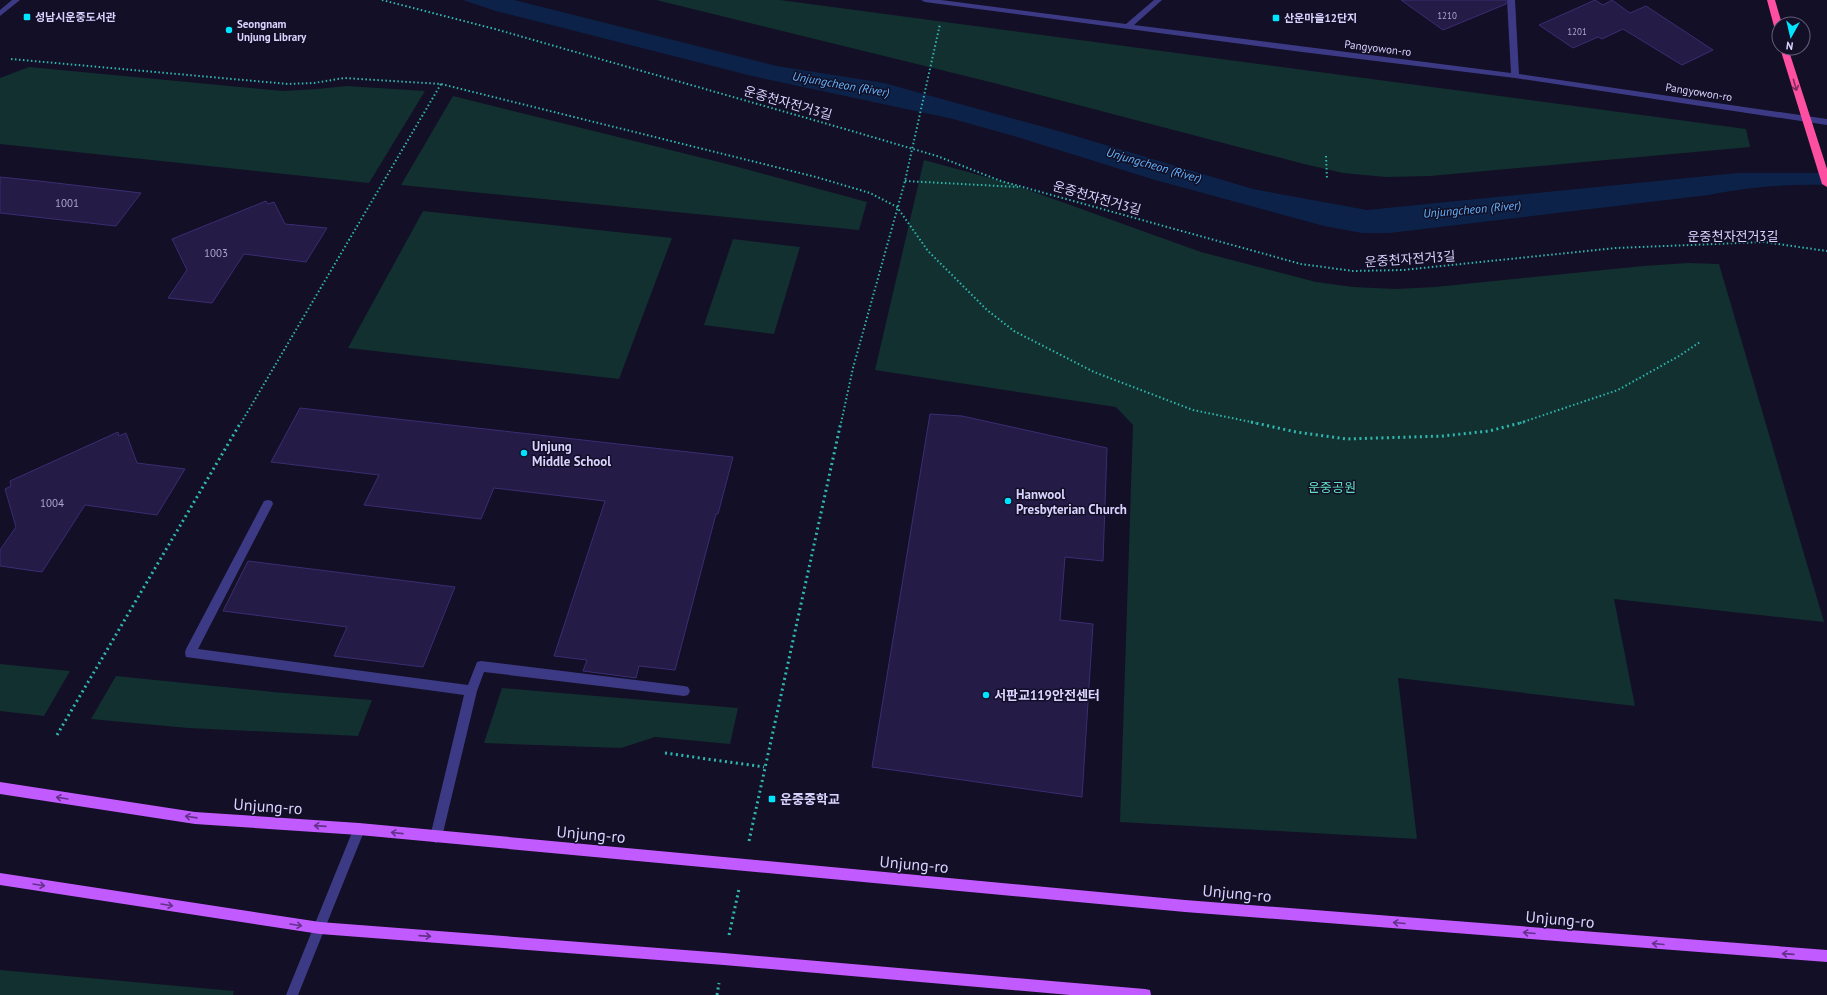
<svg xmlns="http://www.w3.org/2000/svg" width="1827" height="995" font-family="'PT Sans','Noto Sans KR',sans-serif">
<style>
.green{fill:#12302f}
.water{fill:#0c2248}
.building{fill:#241b47;stroke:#3b2d73}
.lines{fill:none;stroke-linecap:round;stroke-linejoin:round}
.path-far1{stroke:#2fb8b0;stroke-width:2;stroke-dasharray:1.5 2.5;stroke-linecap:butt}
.path{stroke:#2fb8b0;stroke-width:3;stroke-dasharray:2 3.5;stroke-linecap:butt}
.minor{fill:#3d3a85;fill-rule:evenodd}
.major{fill:#c25bff;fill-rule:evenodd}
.highway{fill:#ff4fa3;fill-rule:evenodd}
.oneway{stroke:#7d2c5e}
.oneway2{stroke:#623188}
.poi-dot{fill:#00e5ff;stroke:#130f26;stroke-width:1.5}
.labels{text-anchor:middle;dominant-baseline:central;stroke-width:3;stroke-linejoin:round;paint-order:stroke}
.far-number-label{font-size:9px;fill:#aca6d1}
.far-poi-label{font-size:11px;font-weight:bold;fill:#d9d4ff;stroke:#130f26;text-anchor:start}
.far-street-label{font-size:11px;fill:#d9d4ff;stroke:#130f26}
.number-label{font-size:11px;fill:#aca6d1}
.far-water-label{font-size:12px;font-style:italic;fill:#62b6ff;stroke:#130f26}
.street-label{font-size:13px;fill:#d9d4ff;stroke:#130f26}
.poi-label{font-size:13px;font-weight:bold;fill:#d9d4ff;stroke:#130f26;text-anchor:start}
.park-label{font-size:13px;fill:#5fe0c0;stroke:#130f26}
.near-street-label{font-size:16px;fill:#d9d4ff;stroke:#130f26}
</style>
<rect width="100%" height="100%" fill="#130f26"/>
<path class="green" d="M656 0H780L1746 129 1750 147 1430 176 1386 177 1343 173 1304 164 994 83Z
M29 67 283 91 317 89 347 86 425 91 369 183 0 144V78Z
M453 96 723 163 867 202 859 230 401 185Z
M924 160 1012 184 1201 252 1316 282 1353 287 1396 289 1435 287 1643 266 1688 263 1719 264 1824 622 1614 599 1635 706 1398 678 1417 839 1120 822 1133 425 1116 407 875 370Z
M423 211 672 238 619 379 348 348Z
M733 239 800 247 774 334 704 325Z
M0 664 70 671 44 716 0 711Z
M116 676 273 692 372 700 358 736 188 728 91 719Z
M502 688 738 708 730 744 655 737 621 748 484 743Z
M0 970 234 991 233 995H0Z"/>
<path class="water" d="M463 0H514L777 66 884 83 1062 132 1253 189 1367 210 1737 173H1827V185C1786 184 1749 187 1708 195L1390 233H1362L1324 226 1155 180 1017 137 953 119 752 76 496 11Z"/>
<path class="building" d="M1401 0H1506V4L1443 30Z
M1595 0 1603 5 1612 0 1630 13 1646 6 1713 50 1682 65 1623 29 1602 39 1598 37 1573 48 1539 25Z
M0 177 39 181 141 193 116 226 0 213Z
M266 201 268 204 274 202 285 224 327 228 306 262 244 254 212 303 168 298 187 270 172 239Z
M300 408 733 457 718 514H716L675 670 639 666 636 678 583 671 587 660 554 656 605 501 494 488 481 519 364 505 379 475 271 462Z
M930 414 962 416 1107 448 1103 561 1065 557 1060 620 1093 624 1082 797 872 767Z
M118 432 119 436 126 433 137 463 185 469 157 515 85 505 42 572 0 566V550L16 527 5 489 11 486 10 481Z
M248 561 455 587 423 667 334 656 347 627 223 611Z"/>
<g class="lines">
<path class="path-far1" d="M382 0 495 29 845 129 937 156 1001 181 1301 264 1353 271 1403 270 1616 248 1764 242 1827 251
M11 59 288 84 314 83 344 78 441 84 816 177 870 193 897 207 928 251 987 310 1014 331 1094 372 1193 410 1256 423
M1326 156 1327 179
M905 181 1018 187
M241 423 441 84
M841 423 853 368 905 181 940 24
M1520 423 1618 390 1679 356 1700 342"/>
<path class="path" d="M1251 422 1296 432 1346 439 1443 436 1489 431 1524 422
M57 735 241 422
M665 753 764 767
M749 841 841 422
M729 935 739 889
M717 995 719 983"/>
<path class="minor" d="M12 0H20L0 16V10Z
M921 0H941L1126 24 1154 0H1162L1134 25 1511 73 1507 0H1515L1519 74 1827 119V125L1515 78 1302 52 925 2Z
M268 500 272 501 273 504 198 649 468 685 477 662 481 661 684 686 688 687 690 691 688 695 684 696 484 672 477 691 442 837 440 841 436 843 432 841 430 837 464 695 186 657 185 653 186 649 264 501Z
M359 823 363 825 365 829 298 995H286L355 825Z"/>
<path class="major" d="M0 782 195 812 359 823 1185 900 1827 950V962L1185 912 359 835 195 824 0 794Z
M0 873 320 922 724 953 1145 989 1150 990 1151 995H1070L724 965 320 934 0 885Z"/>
<path class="highway" d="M1767 0H1775L1782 24H1779V33L1775 30Z
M1780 48H1788L1827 169V187L1822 184Z"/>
</g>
<defs><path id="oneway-shaft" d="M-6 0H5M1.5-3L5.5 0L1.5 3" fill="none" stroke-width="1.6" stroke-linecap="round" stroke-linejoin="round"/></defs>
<use class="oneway" href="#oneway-shaft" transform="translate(1795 85) rotate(74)"/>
<g class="oneway2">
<use href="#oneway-shaft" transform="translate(62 798) rotate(-171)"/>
<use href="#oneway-shaft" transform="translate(191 817) rotate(-172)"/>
<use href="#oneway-shaft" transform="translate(320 826) rotate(-176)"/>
<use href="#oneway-shaft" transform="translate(397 833) rotate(-174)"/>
<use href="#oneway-shaft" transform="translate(39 885) rotate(9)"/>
<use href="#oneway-shaft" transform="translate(167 905) rotate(9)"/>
<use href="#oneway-shaft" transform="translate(1399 923) rotate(-175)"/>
<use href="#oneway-shaft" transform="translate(296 925) rotate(9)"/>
<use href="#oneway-shaft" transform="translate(1529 933) rotate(-175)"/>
<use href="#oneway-shaft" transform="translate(425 936) rotate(4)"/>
<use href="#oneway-shaft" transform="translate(1658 944) rotate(-175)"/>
<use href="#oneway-shaft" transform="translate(1788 954) rotate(-176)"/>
</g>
<g class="poi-dot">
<rect x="23" y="13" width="8" height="8" rx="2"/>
<rect x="1272" y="14" width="8" height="8" rx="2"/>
<circle cx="229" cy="30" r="4"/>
<circle cx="524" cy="453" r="4"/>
<circle cx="1008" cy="501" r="4"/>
<circle cx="986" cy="695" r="4"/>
<rect x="768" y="795" width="8" height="8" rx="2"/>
</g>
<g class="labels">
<g class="far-number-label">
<text x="1447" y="15">1210</text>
<text x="1577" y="31">1201</text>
</g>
<g class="far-poi-label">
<text x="35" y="17">성남시운중도서관</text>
<text x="1284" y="18">산운마을12단지</text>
<text x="237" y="24">Seongnam<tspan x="237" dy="13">Unjung Library</tspan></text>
</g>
<g class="far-street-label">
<text transform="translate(1378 48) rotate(7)">Pangyowon-ro</text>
<text transform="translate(1699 92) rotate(9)">Pangyowon-ro</text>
</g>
<g class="number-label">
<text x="67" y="203">1001</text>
<text x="216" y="253">1003</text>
<text x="52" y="503">1004</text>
</g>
<g class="far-water-label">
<text transform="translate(841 84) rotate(10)">Unjungcheon (River)</text>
<text transform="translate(1154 165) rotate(16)">Unjungcheon (River)</text>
<text transform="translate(1472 209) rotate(-5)">Unjungcheon (River)</text>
</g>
<g class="street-label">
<text transform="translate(788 103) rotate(16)">운중천자전거3길</text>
<text transform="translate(1097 198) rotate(16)">운중천자전거3길</text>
<text x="1733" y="236">운중천자전거3길</text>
<text transform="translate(1410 259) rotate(-4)">운중천자전거3길</text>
</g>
<g class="poi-label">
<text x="532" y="446">Unjung<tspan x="532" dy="15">Middle School</tspan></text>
<text x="1016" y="494">Hanwool<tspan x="1016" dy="15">Presbyterian Church</tspan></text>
<text x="994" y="695">서판교119안전센터</text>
<text x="780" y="799">운중중학교</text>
</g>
<g class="park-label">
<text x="1332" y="487">운중공원</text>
</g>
<g class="near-street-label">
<text transform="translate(268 806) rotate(4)">Unjung-ro</text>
<text transform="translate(591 834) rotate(5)">Unjung-ro</text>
<text transform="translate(914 864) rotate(5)">Unjung-ro</text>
<text transform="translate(1237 893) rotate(5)">Unjung-ro</text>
<text transform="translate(1560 919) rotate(5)">Unjung-ro</text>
</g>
</g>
<g transform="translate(1791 36) rotate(188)"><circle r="19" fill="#130f26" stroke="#625e7d"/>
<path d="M0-3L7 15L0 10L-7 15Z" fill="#00e5ff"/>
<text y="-6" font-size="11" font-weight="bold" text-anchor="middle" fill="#d9d4ff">N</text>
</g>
</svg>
